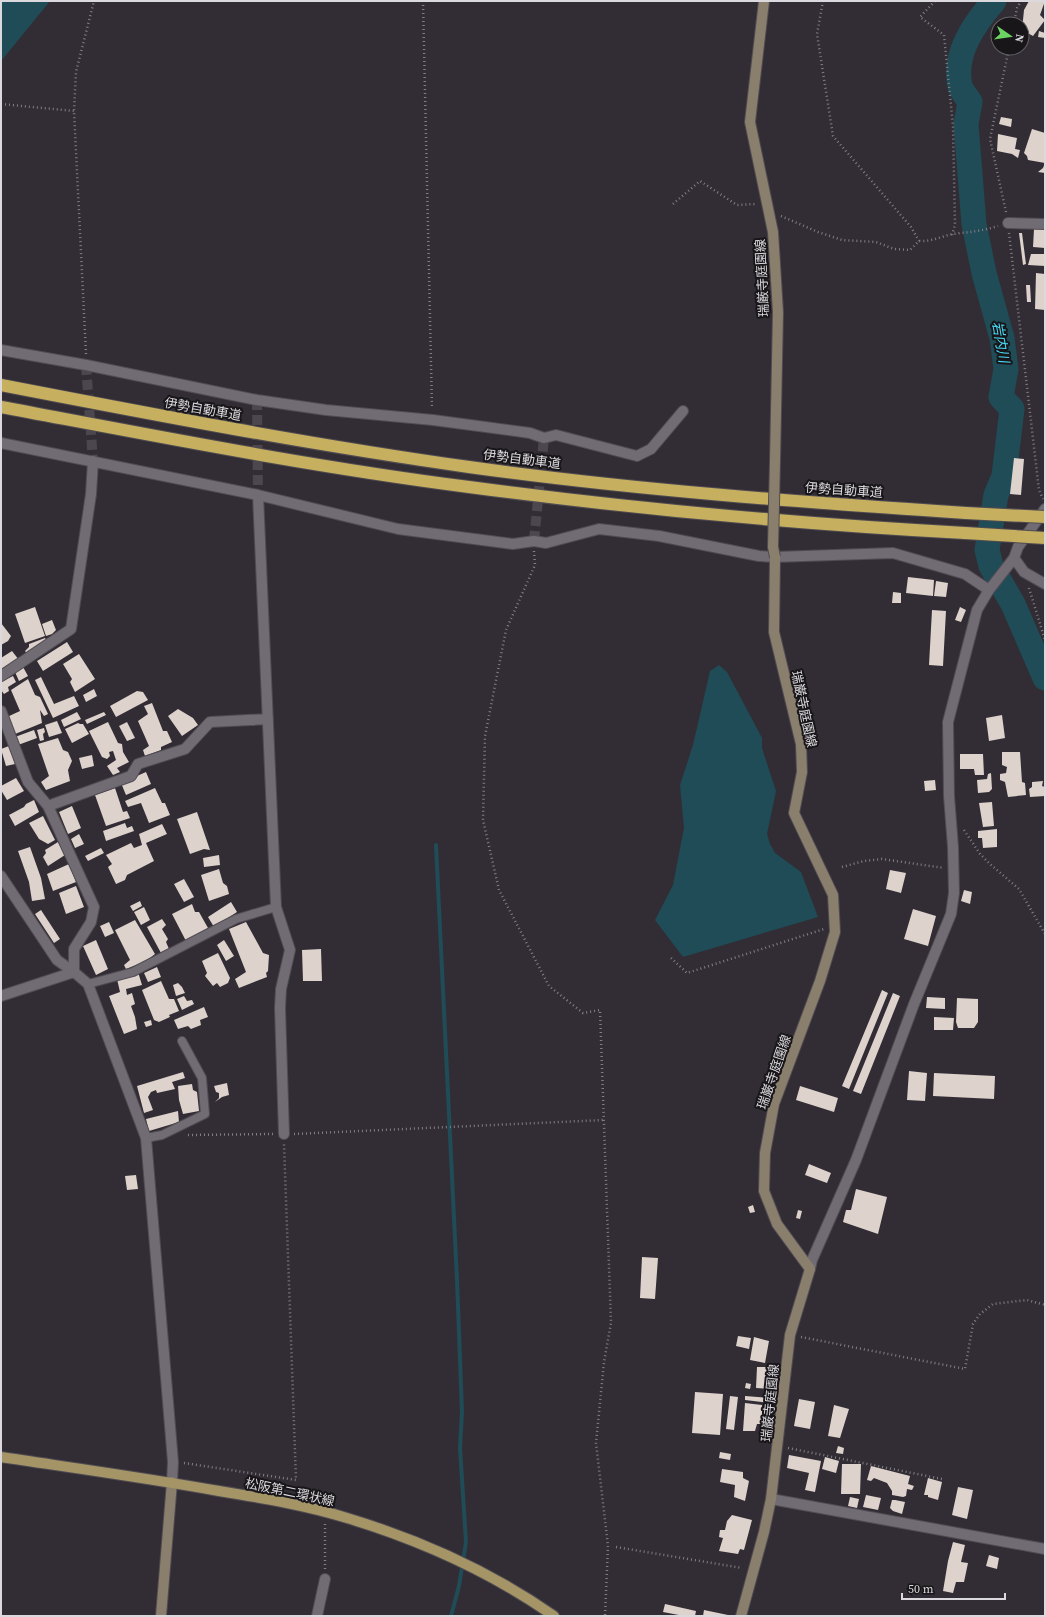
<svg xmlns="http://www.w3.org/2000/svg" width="1046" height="1617" font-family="'Source Serif 4','Noto Sans JP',serif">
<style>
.water{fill:#1f4c56}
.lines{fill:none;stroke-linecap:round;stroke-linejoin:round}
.stream{stroke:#1f4c56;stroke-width:4}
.river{stroke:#1f4c56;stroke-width:25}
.building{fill:#ddd2cc}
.street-tunnel{stroke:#4c474e;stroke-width:10;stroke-dasharray:10 5;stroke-linecap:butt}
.lane-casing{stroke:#504c52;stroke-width:10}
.street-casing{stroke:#504c52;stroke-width:12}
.secondary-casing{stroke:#504c52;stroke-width:12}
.primary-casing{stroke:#504c52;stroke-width:12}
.highway-casing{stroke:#504c52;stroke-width:14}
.path{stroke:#827e84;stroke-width:2.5;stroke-dasharray:1 3;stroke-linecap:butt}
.lane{stroke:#716b73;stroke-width:8}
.street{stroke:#716b73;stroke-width:10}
.secondary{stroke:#8a7f6d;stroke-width:10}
.primary{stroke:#a49466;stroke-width:10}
.highway{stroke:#c6af5e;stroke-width:12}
.secondary-bridge-casing{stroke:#504c52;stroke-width:12;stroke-linecap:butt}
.highway-bridge-casing{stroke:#504c52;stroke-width:14;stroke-linecap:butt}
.secondary-bridge{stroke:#8a7f6d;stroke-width:10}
.highway-bridge{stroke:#c6af5e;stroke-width:12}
.labels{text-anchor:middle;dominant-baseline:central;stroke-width:4;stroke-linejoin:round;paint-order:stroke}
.street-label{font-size:13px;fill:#dcd9de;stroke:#181619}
.water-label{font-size:14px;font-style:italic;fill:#48daf8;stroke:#181619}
</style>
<rect width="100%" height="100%" fill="#322d34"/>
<path class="water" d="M1 1H50L2 60 1 59Z
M719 665 727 672 762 738V748L776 791 767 834 770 844 775 853 801 872 818 917 683 957 655 920 673 885 684 828 680 785 693 745 710 671Z"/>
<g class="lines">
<path class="stream" d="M436 845 457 1280 462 1412 460 1448 466 1542 459 1586 451 1616"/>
<path class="river" d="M994 1C974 24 953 54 960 86 962 92 967 97 970 102L966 124 974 224 984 273 1002 338 1006 369 1001 397 1012 409 1004 476 996 495 987 550 991 566 1013 604 1045 678"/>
</g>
<path class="building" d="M1029 1H1045L1040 15 1045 20 1033 36 1022 30 1024 10Z
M1039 31 1045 33V38L1038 37Z
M1001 117 1012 119 1011 127 999 124Z
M1032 129 1045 133V173L1038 172 1043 168 1045 163 1028 160 1027 156 1024 153Z
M998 134 1017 138 1015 149 1020 150 1018 158 1012 154 997 151Z
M1034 229H1045V248L1033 247Z
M1019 233H1022L1026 264 1023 265Z
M1031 254H1045V266L1028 265Z
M1036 273 1045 274V310L1035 309Z
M1026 285H1030L1031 302H1027Z
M1014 458 1024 459 1021 495 1010 494Z
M908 577 934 580 933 596 906 593Z
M936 581 948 583 946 597 934 596Z
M893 592 901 593V603H892Z
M35 607 45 636 25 643 15 614Z
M960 607 966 610 961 622 955 620Z
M932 610 946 611 943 666 929 665Z
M52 620 56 630 52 634 46 636 42 624Z
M1 623 11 636 8 641 1 645Z
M45 638 47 641 28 655 25 651 29 647V644Z
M67 642 73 652 43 671 37 661Z
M12 651 19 660 1 670V658Z
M79 654 95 679 75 692 70 682 72 679 63 664Z
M23 667 28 676 19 681 15 672Z
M13 676 16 682 8 687 9 691 4 694 1 690V682Z
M41 677 54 704 74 696 79 706 53 718 35 680Z
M28 679 35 695 40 697 48 714 44 716 40 710 42 723 15 734 7 717 20 711 11 690Z
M94 689 97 696 86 702 83 695Z
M137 691 143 692 148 700 116 717 110 706Z
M152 703 163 731H167L172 742 161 747V750L145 756 143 750 149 746 138 721 148 714 144 706Z
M178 709 193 718 198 725 182 736 168 716Z
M77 712 81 719 64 727 61 720Z
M104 712 106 715 87 724 85 720Z
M1002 715 1005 738 989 741 986 718Z
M57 721 62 733 49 737 45 725Z
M108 722 118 743 122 744 123 752 129 762 117 768 120 772 113 775 107 766 116 760 113 751 109 752 110 756 107 759 102 757 89 731Z
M127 722 135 738 127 741 119 726Z
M78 723 80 724H83L89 734 72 743 65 729Z
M44 728 45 732 43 734 44 740 40 741 37 730Z
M34 730 37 738 18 745 15 737Z
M58 738 63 750 68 752 72 761 68 770 70 781 46 790 41 782 49 776 38 744Z
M9 746 15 764 6 766 1 749Z
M1002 752H1020L1022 782 1025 783 1026 795 1008 797 1005 782 1000 780V774L1006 773 1007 767 1002 765Z
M960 754H983L984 775H975L974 769H960Z
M92 755 94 766 82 769 79 758Z
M146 772 151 784 126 795 121 783Z
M991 773 992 789 989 792 978 793 977 780 987 779 988 774Z
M16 778 24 791 7 800 1 790V786Z
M935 780 936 790 925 791 924 781Z
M1043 781 1042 786 1045 787V796L1030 797 1029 789 1032 787V782Z
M115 788 123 812 127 811 130 818 106 826 95 795Z
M155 788 162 803H165L170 815 149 823 141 803 128 807 125 801Z
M34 800 39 812 15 826 9 815 24 807 26 804Z
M992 802 994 826 983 827 979 803Z
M72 806 81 828 68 834 59 812Z
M197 812 210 850 204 849 190 854 177 819Z
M43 816 55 840 48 844 39 839 29 823Z
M125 823 127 828 132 826 134 831 106 841 103 831Z
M162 824 167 834 146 843 154 861 127 875 125 880 116 884 108 867 112 864 106 855 131 843 134 848 142 845 139 834Z
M997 829V847L983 848 982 838H978V831Z
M79 834 84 844 75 848 71 839Z
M58 842 65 855 48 866 43 857 46 853 45 850Z
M30 847 41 878 45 899 32 901 29 882 18 851Z
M101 848 104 853 88 861 85 856Z
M219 855 220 865 204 867 203 858Z
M69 864 76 882 53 891 47 874Z
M219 869 223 883 227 886 229 894 209 901 201 875Z
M890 870 906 873 901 893 886 889Z
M184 879 194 897 184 902 174 884Z
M76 886 84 907 66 914 59 893Z
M964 890 972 892 970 904 961 901Z
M140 901 142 906 133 911 130 906Z
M231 902 237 912 214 927 208 917Z
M192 904 195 912H199L208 928 186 941 172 914Z
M144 907 150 920 141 925 134 912Z
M913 909 936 916 928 946 904 939Z
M41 910 60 939 54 943 35 914Z
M162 919 166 925 162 929 168 939 166 942 169 949 161 953 147 927Z
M135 920 155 954 146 961 126 969 124 965 130 960 115 930Z
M109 922 114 933 105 937 100 926Z
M246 922 263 953 269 955 268 971 266 973 267 977 239 988 235 979 246 972 229 929Z
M96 940 108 969 96 975 83 946Z
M224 940 234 956 226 961 217 945Z
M321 949 322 981H303L302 950Z
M218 953 230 978 228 983 220 987 217 983 213 986 205 976 207 973 202 961Z
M157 967 161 977 148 982 144 973Z
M138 972 142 985 126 989 127 995 132 993 135 1004 131 1006 135 1017 137 1029 124 1034 109 996 120 992 117 979Z
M161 981 169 999H174L179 1011 169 1015 170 1017 159 1022 154 1020 142 990Z
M178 983 182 987 185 993 176 996 173 985Z
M882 990 888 993 849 1089 842 1086Z
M893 993 900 996 861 1094 853 1091Z
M184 996 187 1001 192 1000 194 1004 182 1010 177 999Z
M927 997 945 998V1009L926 1008Z
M957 998 978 999V1022L974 1028H958L956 1022Z
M204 1007 208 1017 200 1020 201 1025 191 1029 188 1026 178 1029 174 1020Z
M934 1017 954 1018 953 1030H934Z
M151 1020 152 1025 146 1027 144 1022Z
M909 1071 927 1073 925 1101 907 1100Z
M183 1072 185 1078 172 1082 175 1089 157 1093 156 1090 151 1092 148 1097 153 1110 144 1113 137 1086Z
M934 1073 995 1076 994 1099 933 1096Z
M227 1083 229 1095 222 1097 215 1102 219 1098V1093L216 1092 214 1086Z
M192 1084 193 1090 197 1092 199 1111 183 1114 179 1100 178 1086Z
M800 1086 838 1098 834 1112 796 1100Z
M178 1111 179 1122 149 1131 146 1119Z
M809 1164 831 1173 827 1183 805 1175Z
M136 1175 138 1189 127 1190 125 1176Z
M856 1189 887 1197 878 1234 843 1222 846 1210H851Z
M753 1205 755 1212 750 1213 748 1207Z
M798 1210 802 1211 800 1219 796 1218Z
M642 1257 658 1258 655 1299 640 1298Z
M738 1336 751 1338 749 1349 736 1346Z
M754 1337 769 1341 765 1363 750 1360Z
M757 1367H772L771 1389 756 1388Z
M746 1383 751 1384 750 1389 745 1388Z
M695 1392 723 1394 720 1435 692 1433Z
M730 1396 738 1397 734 1430 726 1429Z
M745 1396 771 1398 770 1403 745 1400Z
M799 1399 815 1402 810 1429 794 1426Z
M745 1403 762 1405V1411L765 1414 763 1424H757L755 1431H743Z
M834 1405 849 1409 840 1438 828 1436Z
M838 1446 844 1448 843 1454 836 1453Z
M720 1452 731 1454 730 1460 719 1458Z
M789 1455 821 1461 815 1492 805 1490 809 1473 787 1468Z
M825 1457 839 1461 836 1473 822 1469Z
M842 1464H861L860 1494H841Z
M871 1466 910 1476 908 1484 914 1486 912 1490 907 1489 906 1496 903 1497 892 1495V1491L887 1483 874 1478 871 1481 867 1480Z
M722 1469 743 1472V1478L749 1481 745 1501 734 1497 735 1485 720 1482Z
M928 1478 942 1482 938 1500 928 1497V1495H924Z
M958 1487 973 1490 967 1519 952 1515Z
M866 1495 881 1498 878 1510 863 1507Z
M850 1497 859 1499 857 1508 848 1506Z
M892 1500H895L905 1502 902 1514 893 1511 890 1508Z
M732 1515 752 1520 744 1550 740 1549 738 1554 719 1551 723 1538 719 1537 720 1530H725L727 1521Z
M953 1542 965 1545 961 1562 968 1563 964 1582H956L953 1593 943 1591 948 1561Z
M989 1555 999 1558 997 1569 986 1566Z
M665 1604 696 1611 695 1616H684L663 1612Z
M704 1610 728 1615V1616H703Z"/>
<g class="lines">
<path class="street-tunnel" d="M86 365 93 461
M257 400 258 495
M534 541 544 438"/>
<g class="lane-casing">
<path id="lane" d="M88 984 133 972 236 919 276 907
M146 1138 162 1135 205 1114 202 1078 182 1041"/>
</g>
<g class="street-casing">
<path id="street" d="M1008 223 1045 224
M1 350 86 365 257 400 326 410 433 420 530 433 544 438 556 435 637 456 651 449 683 411
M1 443 258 495 398 529 513 544 534 541 546 543 599 529 659 536 759 556 775 557 893 553 965 574 989 590
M258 495 276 907 290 950 281 989 280 1008 284 1134
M1014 558 1024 572 1045 584
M1 676 71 629 91 494 93 461
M1 711 28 782 48 806 94 907 91 922 74 949V972
M48 806 131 776 138 764 185 749 210 722 268 719
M1 876 57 960 74 972 88 984 146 1138 173 1462 172 1482
M1 996 74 972
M810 1269 812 1260 856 1160 914 1004 951 914 954 893 953 847 949 796 948 722 977 610 989 590 1014 558 1018 547 1045 509
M771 1499 1045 1549
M317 1616 325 1579"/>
</g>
<g class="secondary-casing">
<path id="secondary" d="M764 1 750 122 773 232 778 312 775 461
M161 1616 172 1482
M741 1616 764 1532 771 1499 790 1335 810 1269 777 1224 764 1191 765 1153 774 1104 820 981 835 932 833 895 794 813 802 772 801 744 774 632 775 557"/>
</g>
<g class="primary-casing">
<path id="primary" d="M1 1457C74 1468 147 1478 219 1491 262 1498 305 1505 347 1518 420 1540 491 1572 554 1616"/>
</g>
<g class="highway-casing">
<path id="highway" d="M1 385C156 415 312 445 469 467 634 490 800 502 966 513
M1 407C156 436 312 467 469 487 634 509 799 524 965 533"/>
</g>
<path class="path" d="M423 1 432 408
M823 1 817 34 833 136 911 227 919 241
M935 1 920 17 944 35 953 126 955 225 952 235
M1014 24 1017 8 1021 1
M1 104 74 111
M673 204 700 181 737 205 756 204
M1006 212 990 139 1009 48
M781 216 818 232 842 240 876 242 894 249 910 250 919 241C931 242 942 236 953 234 969 232 983 231 998 226
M1009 233 1039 490 1043 499
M86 354 74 111 76 72 94 1
M534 551 535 565 506 630 485 736 483 820 499 890 549 986 583 1013 600 1010 611 1323 604 1362 596 1443 608 1546 605 1616
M1029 588 1045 640
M964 830 980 854 990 864 1019 889 1045 934
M842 867 864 861 882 859 944 868
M671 958 687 973 824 929
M294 1134 604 1120
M188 1135 273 1134
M801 1337 965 1369 973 1324 980 1314 993 1304 1027 1300 1045 1305
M788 1448 942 1479
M184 1463 296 1480 284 1144
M616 1547 742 1568
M325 1569V1524"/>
<use href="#lane" class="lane"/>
<use href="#street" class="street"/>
<use href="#secondary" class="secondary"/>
<use href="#primary" class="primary"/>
<use href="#highway" class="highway"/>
<g class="secondary-bridge-casing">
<path id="secondary-bridge" d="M775 557 773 547 775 461"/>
</g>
<g class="highway-bridge-casing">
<path id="highway-bridge" d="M966 513 1045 517
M965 533 1045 538"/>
</g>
<use href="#secondary-bridge" class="secondary-bridge"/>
<use href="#highway-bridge" class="highway-bridge"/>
</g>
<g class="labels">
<g class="street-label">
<text transform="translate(762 278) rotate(-93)">瑞厳寺庭園線</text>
<text transform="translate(203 409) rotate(10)">伊勢自動車道</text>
<text transform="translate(522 459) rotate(7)">伊勢自動車道</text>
<text transform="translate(844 490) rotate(4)">伊勢自動車道</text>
<text transform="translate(804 709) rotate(78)">瑞巌寺庭園線</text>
<text transform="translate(774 1072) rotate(-71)">瑞巌寺庭園線</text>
<text transform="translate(770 1403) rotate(-84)">瑞巌寺庭園線</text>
<text transform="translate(290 1492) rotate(12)">松阪第二環状線</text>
</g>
<g class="water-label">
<text transform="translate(1001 342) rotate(80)">岩内川</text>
</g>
</g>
<rect width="1046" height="1617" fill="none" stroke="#dcd9de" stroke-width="4"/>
<g transform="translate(1010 36) rotate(103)"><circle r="19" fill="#181619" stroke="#666468"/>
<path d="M0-3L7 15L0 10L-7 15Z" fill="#6cd362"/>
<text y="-6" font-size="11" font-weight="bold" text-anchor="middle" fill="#dcd9de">N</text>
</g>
<path d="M902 1593v6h103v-6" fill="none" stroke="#dcd9de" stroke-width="2"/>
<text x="908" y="1593" font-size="12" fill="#dcd9de" stroke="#181619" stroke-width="3" paint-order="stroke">50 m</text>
</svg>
